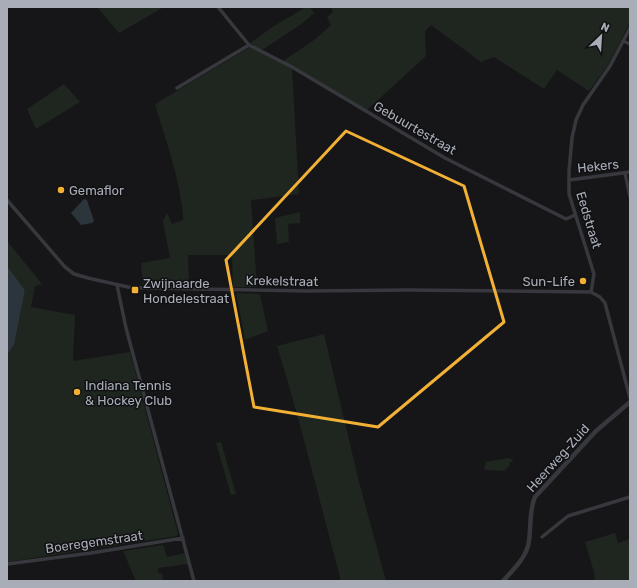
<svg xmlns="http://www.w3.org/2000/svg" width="637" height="588" font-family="Rubik,sans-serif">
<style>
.green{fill:#1e261f}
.water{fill:#2c353c}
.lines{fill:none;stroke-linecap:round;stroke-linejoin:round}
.minor{stroke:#37383d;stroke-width:3.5}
.tertiary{stroke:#37383d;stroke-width:4.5}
.marked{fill:none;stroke:#f2b134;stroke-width:3;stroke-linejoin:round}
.poi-dot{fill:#f2b134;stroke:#111113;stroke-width:1.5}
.labels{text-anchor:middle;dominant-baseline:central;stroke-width:3;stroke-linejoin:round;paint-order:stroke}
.street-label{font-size:13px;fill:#a8adb8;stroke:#111113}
.poi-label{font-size:13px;fill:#a8adb8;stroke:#111113;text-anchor:start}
</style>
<rect width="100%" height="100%" fill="#161618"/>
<path class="green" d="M97 7H164L119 33Z
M306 7H310L314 13 303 23 262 50 250 43 274 26Z
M331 7H630V22L621 40 608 65 589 91 557 70 544 89 494 57 481 62 431 25 425 31 426 56 367 110 283 61 314 40 331 25 327 17 333 12Z
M250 47 292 68 299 194 251 200 257 287H233L232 255H188L189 287 143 286 141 263 170 258 163 221 167 213 172 224 183 220C182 184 165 139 155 104Z
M64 84 80 102 36 129 27 109Z
M300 212V223L288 224 289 242 277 244 275 218Z
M7 241 42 284 35 286 31 307 75 315 73 361 130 352 178 533 177 536 7 562V355L14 345 25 290 7 266Z
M236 293 260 294 268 331 245 340Z
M324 334 359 482 386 581H341C320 503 301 423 277 346Z
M221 442 236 494 231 495 216 443Z
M508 458 512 459 513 462H509L510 465 504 471 486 470 484 468 486 462Z
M615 533 618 543 630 539V581H595L594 572 585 542Z
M163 545 167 557 185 553 188 564 158 568V573H162L163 581H136L123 551Z"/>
<path class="water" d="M84 199 87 200 94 221 92 223 81 225 71 213Z
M7 266 25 290 14 345 7 355Z"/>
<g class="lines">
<path class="minor" d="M218 7 249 45 292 67 445 158 566 219 575 215
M623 41 630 44
M177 88 249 45
M625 173 630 197
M569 180 630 172
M7 200 65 267 74 274 88 278 128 287 144 288 307 291 408 290 591 292 600 297 605 303 630 398
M117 285 126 328 194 581
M591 292 594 274 569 194V171L572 138 576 120 583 105 610 66 630 28
M542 537 568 516 630 497
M7 564 91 553 183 538"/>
<path class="tertiary" d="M503 581C512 571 524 560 528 546 532 530 528 513 535 497L596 431 630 402"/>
</g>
<path class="marked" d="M346 131 464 186 504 322 378 427 254 407 226 260Z"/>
<g class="poi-dot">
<circle cx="61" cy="190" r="4"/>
<circle cx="583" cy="281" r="4"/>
<rect x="131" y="286" width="8" height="8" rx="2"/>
<circle cx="77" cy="392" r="4"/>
</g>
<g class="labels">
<g class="street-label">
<text transform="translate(415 128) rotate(30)">Gebuurtestraat</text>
<text transform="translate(598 166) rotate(-6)">Hekers</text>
<text transform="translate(589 220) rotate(73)">Eedstraat</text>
<text transform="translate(282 281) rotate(1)">Krekelstraat</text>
<text transform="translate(558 458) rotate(-48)">Heerweg-Zuid</text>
<text transform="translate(94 542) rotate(-8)">Boeregemstraat</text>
</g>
<g class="poi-label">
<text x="69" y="190">Gemaflor</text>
<text x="575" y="281" text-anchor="end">Sun-Life</text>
<text x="143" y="283">Zwijnaarde<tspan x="143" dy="15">Hondelestraat</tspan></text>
<text x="85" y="385">Indiana Tennis<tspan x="85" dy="15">&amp; Hockey Club</tspan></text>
</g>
</g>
<rect width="637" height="588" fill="none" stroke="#a8adb8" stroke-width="16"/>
<g transform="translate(601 36) rotate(25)" stroke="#111113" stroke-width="3" paint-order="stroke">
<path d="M0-3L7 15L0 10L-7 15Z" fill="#a8adb8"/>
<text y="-6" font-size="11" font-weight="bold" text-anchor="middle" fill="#a8adb8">N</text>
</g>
</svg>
